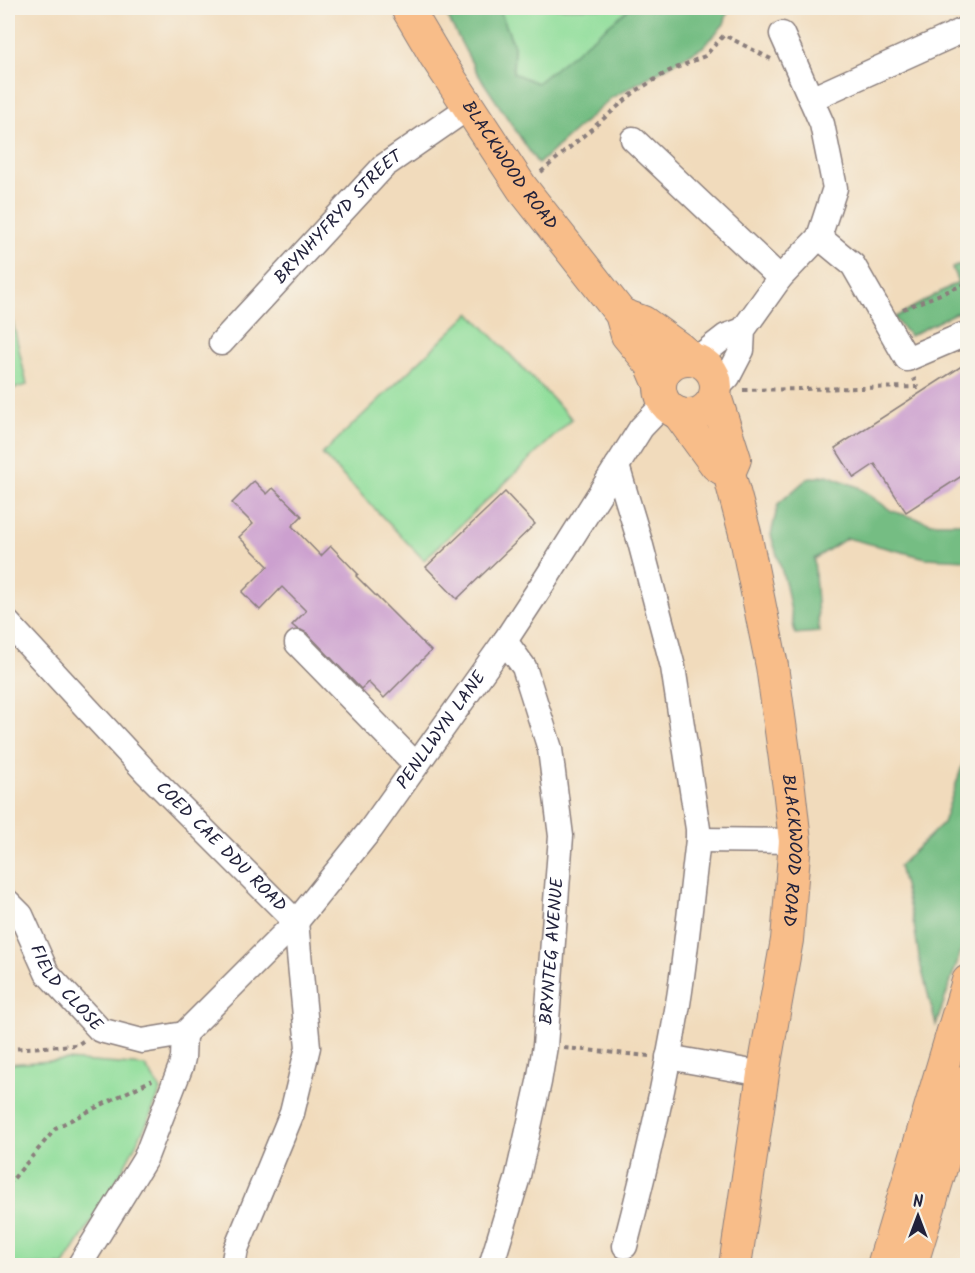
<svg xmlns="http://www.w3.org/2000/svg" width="975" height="1273" font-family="Kalam,sans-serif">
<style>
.green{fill:#91de9b;stroke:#5a806b;stroke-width:1.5}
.forest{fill:#74bd83;stroke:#4b705f;stroke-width:1.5}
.building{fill:#cca0cf}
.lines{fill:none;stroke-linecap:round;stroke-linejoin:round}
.minor-casing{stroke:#8a7e7c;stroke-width:27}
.major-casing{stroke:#8a7e7c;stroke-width:34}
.path{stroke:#8a7e7c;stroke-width:4;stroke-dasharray:4.5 4.5;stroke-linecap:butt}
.minor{stroke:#fff;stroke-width:24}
.major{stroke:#f8bd89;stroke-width:32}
.labels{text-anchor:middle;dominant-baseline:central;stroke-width:5;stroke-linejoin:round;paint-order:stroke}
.street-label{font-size:18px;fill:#22223b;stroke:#f7f3e8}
</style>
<rect width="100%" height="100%" fill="#f7f3e8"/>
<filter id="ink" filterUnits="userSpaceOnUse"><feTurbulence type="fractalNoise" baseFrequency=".0167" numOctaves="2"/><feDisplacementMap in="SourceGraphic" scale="12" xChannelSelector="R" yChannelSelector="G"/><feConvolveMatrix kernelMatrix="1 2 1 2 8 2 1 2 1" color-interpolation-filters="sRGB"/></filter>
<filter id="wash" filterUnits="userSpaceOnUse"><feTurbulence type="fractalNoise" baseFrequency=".008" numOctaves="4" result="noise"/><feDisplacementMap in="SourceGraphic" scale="24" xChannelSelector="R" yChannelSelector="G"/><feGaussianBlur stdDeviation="1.35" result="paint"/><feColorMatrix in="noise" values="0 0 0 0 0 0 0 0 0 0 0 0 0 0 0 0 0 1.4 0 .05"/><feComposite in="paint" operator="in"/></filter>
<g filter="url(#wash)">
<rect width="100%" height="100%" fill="#f1dbbc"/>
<path class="green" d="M499 8H630L537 84 513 74 514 46Z
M8 301 27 385 8 390Z
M470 313 572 419 424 560 322 454Z
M66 1060 145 1066 161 1090 148 1121 115 1184 64 1265 8 1266V1064Z"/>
<path class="forest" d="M443 8H499L514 46 513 73 537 83 630 8H729L724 24 703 47 611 98 538 164 476 71Z
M967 261V313H955L910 336 894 318 958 282 952 268Z
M827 475 858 487 892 511 932 523H967V560L926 558 847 538 814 559 819 632 795 634 786 585 771 535 778 504 807 479Z
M967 751V933L936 1025 920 963 914 925 899 866 943 823Z"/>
<g id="blocks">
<path class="building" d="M968 362V472L906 512 875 464 854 478 835 448Z
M254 481 267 494 273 488 302 516 292 526 321 556 331 546 358 574 356 576 431 651 384 698 368 682 361 689 307 633 301 630 297 629 292 625 306 611 282 587 260 610 242 592 268 566 239 537 253 524 232 503Z
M505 492 535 524 457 599 426 567Z"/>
</g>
</g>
<g filter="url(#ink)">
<use href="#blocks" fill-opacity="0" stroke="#8a7e7c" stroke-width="1.5"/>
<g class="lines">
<g class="minor-casing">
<g id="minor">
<path d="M811 99 968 28"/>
<path d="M633 139 780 278"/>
<path d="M819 237 853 265 907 359 963 335 968 337"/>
<path id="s1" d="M221 343 384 166 459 114 470 108"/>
<path d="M695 360 726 336 743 330"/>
<path d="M716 389 728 377 742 350 743 330 780 278 819 237 835 188 822 124 782 34"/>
<path d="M617 466 640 542 673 667 698 829V840C692 890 687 941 680 991 667 1077 647 1162 625 1246"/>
<path id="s2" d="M8 623 147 773 296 922 308 1047 292 1113 236 1249 233 1266"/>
<path d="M297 643 416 765"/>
<path d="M698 840 795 841"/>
<path id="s3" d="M8 902 21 915 47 973 100 1030 142 1041 184 1034"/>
<path id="s4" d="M184 1034 296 922 371 829 505 641 547 577 641 428 665 403"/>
<path d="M668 1057 763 1074"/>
<path d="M79 1266 145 1159 181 1066 183 1058 184 1034"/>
<path id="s5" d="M491 1266 517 1180 539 1082 545 1046 561 836 550 749 524 667 505 641"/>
</g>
</g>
<g class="major-casing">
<g id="major">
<path id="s6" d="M407 8 436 57 522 188 621 314 627 335 651 364 660 385"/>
<path d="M621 314 643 322 679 348 692 359"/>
<circle cx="688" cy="387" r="28"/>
<path id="s7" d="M715 396 735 459 729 473 745 533 772 666 789 788 795 841 787 940 763 1074 735 1266"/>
<path d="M678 413 716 465 729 473"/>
<path d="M883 1266 968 981"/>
<path d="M911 1266 968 1080"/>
</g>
</g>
<path class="path" d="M541 172 636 91 669 71 705 56 724 35 771 59
M903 309 968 283
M743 390 917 387 914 378
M564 1048 649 1056
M8 1049 77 1045 83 1041
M8 1185 57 1127 152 1080"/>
<use href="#minor" class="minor"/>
<use href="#major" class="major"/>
</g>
</g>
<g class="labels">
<g class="street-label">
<text stroke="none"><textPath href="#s6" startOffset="188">BLACKWOOD ROAD</textPath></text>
<text stroke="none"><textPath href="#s1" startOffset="172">BRYNHYFRYD STREET</textPath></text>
<text stroke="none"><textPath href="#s4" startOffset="399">PENLLWYN LANE</textPath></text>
<text stroke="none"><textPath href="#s2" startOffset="309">COED CAE DDU ROAD</textPath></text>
<text stroke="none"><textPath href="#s7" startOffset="465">BLACKWOOD ROAD</textPath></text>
<text stroke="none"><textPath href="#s5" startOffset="322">BRYNTEG AVENUE</textPath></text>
<text stroke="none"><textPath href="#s3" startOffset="105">FIELD CLOSE</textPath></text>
</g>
</g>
<rect width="975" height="1273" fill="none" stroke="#f7f3e8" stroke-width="30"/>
<g transform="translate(918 1216)" stroke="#f7f3e8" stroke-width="4.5" paint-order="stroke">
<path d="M0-4.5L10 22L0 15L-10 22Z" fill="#22223b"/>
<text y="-9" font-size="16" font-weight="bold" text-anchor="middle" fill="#22223b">N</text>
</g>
</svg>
